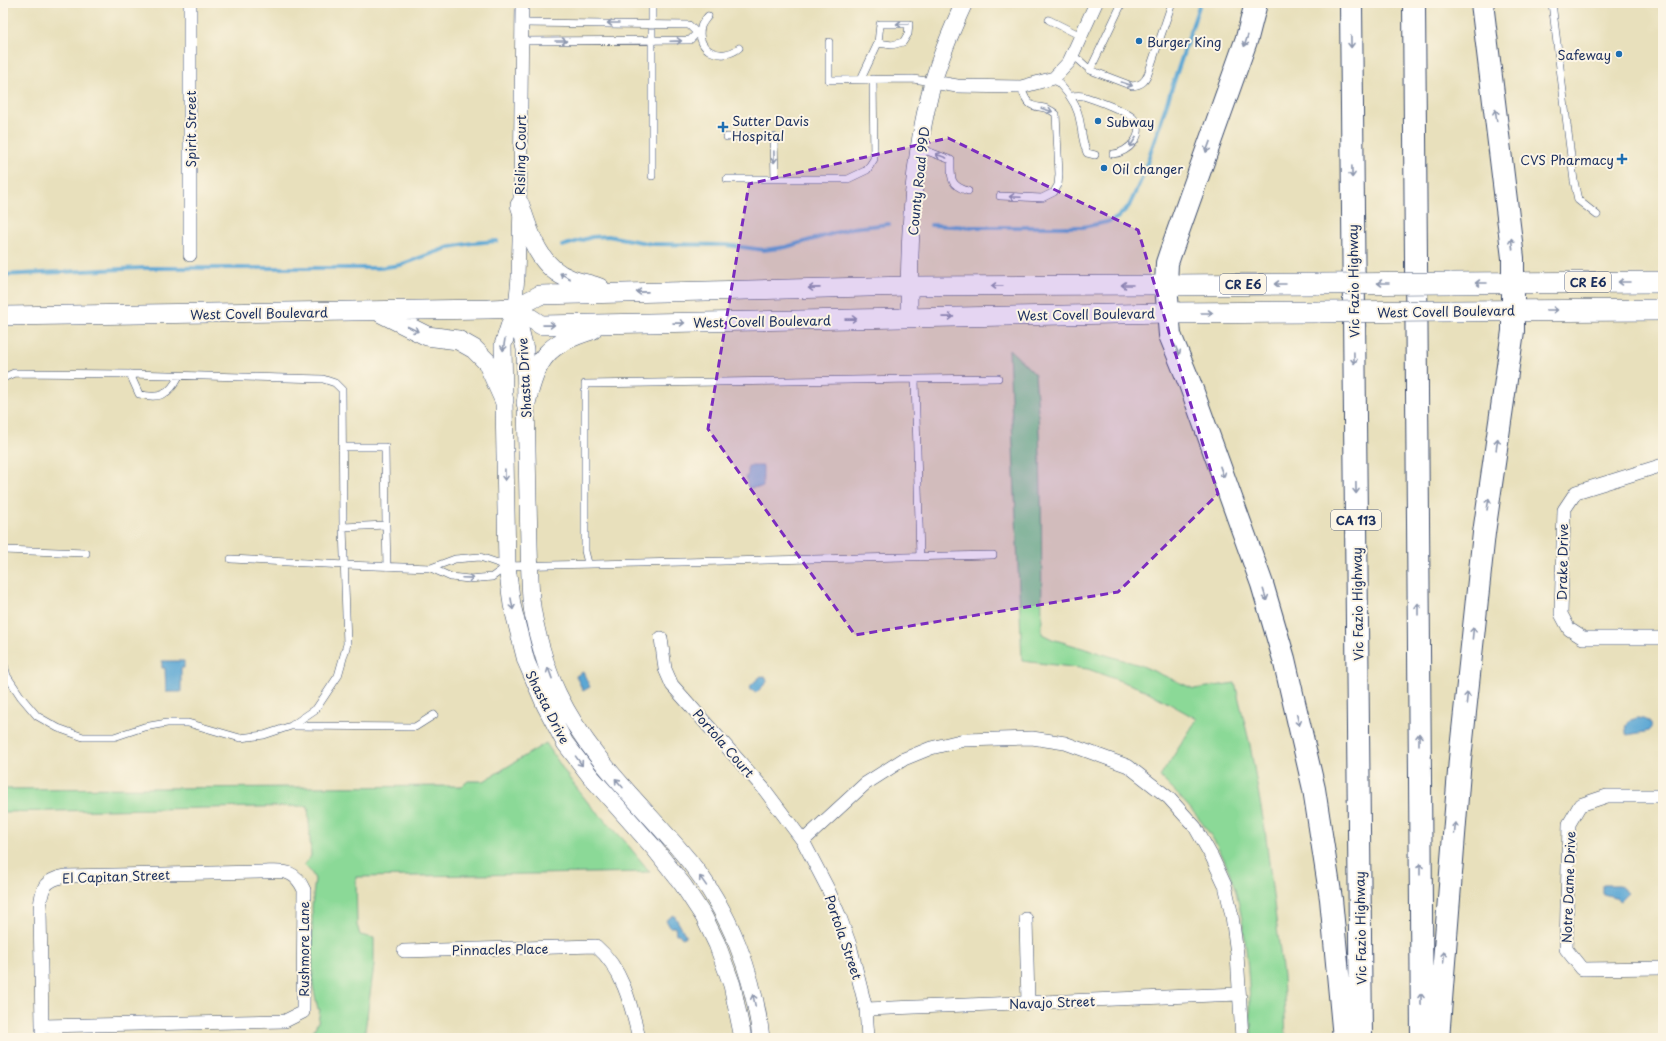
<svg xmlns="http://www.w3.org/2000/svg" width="1666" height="1041" font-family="'Playpen Sans',sans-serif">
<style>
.green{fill:#8bd997;stroke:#53847a}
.water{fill:#5ca7d4;stroke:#3c6b99}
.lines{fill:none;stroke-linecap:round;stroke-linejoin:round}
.stream{stroke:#5ca7d4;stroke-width:4}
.service-casing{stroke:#3a4a6c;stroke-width:8}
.minor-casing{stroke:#3a4a6c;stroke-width:14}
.tertiary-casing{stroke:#3a4a6c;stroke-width:18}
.secondary-casing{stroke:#3a4a6c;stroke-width:20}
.primary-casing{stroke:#3a4a6c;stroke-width:22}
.motorway-casing{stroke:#3a4a6c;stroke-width:24}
.service{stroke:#fff;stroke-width:7}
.minor{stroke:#fff;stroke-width:13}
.tertiary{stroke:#fff;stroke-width:17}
.secondary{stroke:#fff;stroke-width:19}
.primary{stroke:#fff;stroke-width:21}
.motorway{stroke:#fff;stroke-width:22}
.primary-bridge-casing{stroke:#3a4a6c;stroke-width:22;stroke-linecap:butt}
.primary-bridge{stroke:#fff;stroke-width:21}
.oneway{stroke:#8d97ae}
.marked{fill:#7b2cbf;fill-opacity:0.2;stroke:#7b2cbf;stroke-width:3;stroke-dasharray:8 5;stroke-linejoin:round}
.poi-dot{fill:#1f6fb2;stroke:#fcf5e5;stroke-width:1.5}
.labels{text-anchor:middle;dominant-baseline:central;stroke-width:4;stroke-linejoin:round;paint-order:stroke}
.shield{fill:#fcf5e5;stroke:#5e6a86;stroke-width:1}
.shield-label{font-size:12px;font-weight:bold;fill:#1b2f5e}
.poi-label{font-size:13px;fill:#1b2f5e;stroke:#fcf5e5;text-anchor:start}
.street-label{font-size:13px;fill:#1b2f5e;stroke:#fcf5e5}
</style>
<rect width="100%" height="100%" fill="#fcf5e5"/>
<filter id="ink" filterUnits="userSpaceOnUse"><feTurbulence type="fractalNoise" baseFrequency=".025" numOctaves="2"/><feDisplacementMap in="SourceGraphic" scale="8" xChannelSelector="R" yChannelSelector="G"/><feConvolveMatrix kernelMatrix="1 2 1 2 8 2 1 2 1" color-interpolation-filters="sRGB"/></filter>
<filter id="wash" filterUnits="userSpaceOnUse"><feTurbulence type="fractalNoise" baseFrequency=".012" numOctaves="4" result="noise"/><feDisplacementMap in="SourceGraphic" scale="16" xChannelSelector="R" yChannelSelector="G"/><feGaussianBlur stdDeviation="0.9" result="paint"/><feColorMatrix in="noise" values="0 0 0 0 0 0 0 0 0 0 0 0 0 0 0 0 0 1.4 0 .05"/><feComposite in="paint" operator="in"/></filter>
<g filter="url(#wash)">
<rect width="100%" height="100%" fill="#e8e0bc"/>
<path class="green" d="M1009 349 1035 374C1043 460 1041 547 1042 634L1052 639 1140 665 1194 689 1235 683 1250 745 1265 830 1283 976 1286 1038H1252C1248 980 1249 918 1226 864 1212 830 1186 802 1160 777L1197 719 1145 690 1088 669 1022 661Z
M546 743 569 778 589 804 623 839 650 872 356 877 357 925 360 935 374 938V965L364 1038H317V1034L313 1031 318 1022 320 1009H318L313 986 312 906 315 879 311 872 304 865 311 856 308 806 3 812V789L462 786 468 781H484Z"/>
<path class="water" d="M748 466H763V487L748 488 746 477 748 474Z
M162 661H184V668H181V692H166L165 668H162Z
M583 672 590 687 583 691 576 676Z
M761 676 766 677 767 682 756 693 750 689 751 685Z
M1637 718C1643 718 1658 723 1648 731 1647 732 1631 734 1628 735 1624 731 1625 725 1628 721Z
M1603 885H1619L1628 893 1620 901 1615 897 1603 894Z
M674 915 686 936 682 938 679 934H676L675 927H670L666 920Z"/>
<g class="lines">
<path class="stream" d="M931 225 972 227H1083L1107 222 1117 218 1129 206 1142 178 1200 3
M562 246 592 237 608 236 652 244 726 245 764 250 786 247 852 228 889 224
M3 275 142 268H379L400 265 450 247 472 243 497 241"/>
</g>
</g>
<g filter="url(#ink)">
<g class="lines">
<g class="service-casing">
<path id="service" d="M652 3V176
M1552 3 1574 181 1578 200 1597 215
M708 16C705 20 702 23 701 27 695 51 722 62 739 48
M1049 20 1081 36
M523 23 689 25 697 33H700
M522 41 690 40 697 33
M829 42V80L913 79 933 82
M1072 56 1079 60 1090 70 1132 86C1141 85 1145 82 1148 74L1172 3
M1090 70 1122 3
M1054 78C1064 89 1074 99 1078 113 1082 127 1081 138 1087 153L1095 155
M861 79 878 43 880 24H909L908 34 903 42 892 45 878 43
M1070 96C1074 96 1079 95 1083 96 1093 99 1129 112 1134 119 1147 134 1128 153 1113 154
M727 137H774L775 179
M919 148 951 160C951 178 949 185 968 191
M727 179H848L867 170 874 159 873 79
M1000 196 1042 198 1054 192 1058 185 1059 174 1056 114C1039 99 1031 118 1021 87
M130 374 139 394C160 400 170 394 179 376
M3 378 14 373 130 374 323 379 335 383 342 390 343 527 347 644 338 676 316 709 291 726 264 735 240 738 188 723H167L144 727 114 737H83L58 728 37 716 21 697 7 676 3 661
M915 379 998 378
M342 447H385L386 525 343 527
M386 525 387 567
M3 550 86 553
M231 559 345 565 431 568 451 577 469 579 492 577 507 566
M588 563 585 551V384L915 379 920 557
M431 568 455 559 480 557 507 566 993 555
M292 726 415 727 434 715"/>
</g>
<g class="minor-casing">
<path id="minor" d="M190 3V255
M933 82 957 86 1021 87 1054 78 1069 62 1096 3
M515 308 518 277 520 205 522 3
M1663 465 1576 492 1564 510 1561 614 1569 629 1583 638H1663
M661 638 665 669 672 685 764 789 803 841 828 889 840 917 850 945 866 1009 868 1038
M1663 796H1607L1580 805 1569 824 1566 949 1582 969 1663 968
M803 841 865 784 904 759 931 748 964 740 1032 738 1065 743 1128 766 1169 798 1195 827 1212 857 1225 885 1232 916 1237 954 1242 1038
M1026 919 1028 1004
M404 951 596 946C623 969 631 1005 639 1038
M866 1009 1239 994
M42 1026 285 1021 303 1012 304 890C294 867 281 872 260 872L66 876C43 880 41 889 40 910L42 1026V1038"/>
</g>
<g class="tertiary-casing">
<path id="tertiary" d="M515 308 503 345 507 566 512 605 526 661 545 705 565 743 591 777 654 848 683 885 704 917 717 944 732 985 743 1038
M515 308 525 349C526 399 527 450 528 501 529 533 529 567 531 599 534 627 546 669 558 694 589 759 644 806 689 861 729 910 754 975 761 1038
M909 318C909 239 912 158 933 82 941 55 952 29 964 3"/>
</g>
<g class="secondary-casing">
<path id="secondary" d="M520 205C529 233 539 268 570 279 580 283 590 284 600 288
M515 308 541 325 1168 313
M381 313 427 336 458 340 474 349 487 362 504 400
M3 316 489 309 515 308 540 295 909 286 1166 285
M526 403C537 358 546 344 592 330"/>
</g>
<g class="primary-casing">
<path id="primary" d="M1450 283 1663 282
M1166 285 1319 284
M1449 311 1663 310
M1168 313 1320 312"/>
</g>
<g class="motorway-casing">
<path id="motorway" d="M1256 3 1247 38 1170 254 1167 263 1166 285 1170 335 1190 384 1262 584 1284 659 1314 789 1331 899 1344 1038
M1351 3 1361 1038
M1414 3 1422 1038
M1438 1038 1460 759 1484 533 1513 331V258L1482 3"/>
</g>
<use href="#service" class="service"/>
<use href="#minor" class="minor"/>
<use href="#tertiary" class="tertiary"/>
<use href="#secondary" class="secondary"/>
<use href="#primary" class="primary"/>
<use href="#motorway" class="motorway"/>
<g class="primary-bridge-casing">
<path id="primary-bridge" d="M1319 284 1450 283
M1320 312 1449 311"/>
</g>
<use href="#primary-bridge" class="primary-bridge"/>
</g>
<defs><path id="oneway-shaft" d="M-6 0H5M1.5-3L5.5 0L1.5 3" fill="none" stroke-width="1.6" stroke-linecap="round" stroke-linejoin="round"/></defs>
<g class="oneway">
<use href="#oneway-shaft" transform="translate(613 23) rotate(-180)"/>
<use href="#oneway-shaft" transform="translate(902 24) rotate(180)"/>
<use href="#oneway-shaft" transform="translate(561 41)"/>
<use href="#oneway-shaft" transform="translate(676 41) rotate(-2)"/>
<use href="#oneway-shaft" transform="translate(1246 41) rotate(108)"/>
<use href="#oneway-shaft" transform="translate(1351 42) rotate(89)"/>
<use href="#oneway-shaft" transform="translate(1127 84) rotate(19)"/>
<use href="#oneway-shaft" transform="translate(1047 110) rotate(17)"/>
<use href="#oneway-shaft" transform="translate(1496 115) rotate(-97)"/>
<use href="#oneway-shaft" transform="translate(1133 142) rotate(123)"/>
<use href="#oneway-shaft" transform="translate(1208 147) rotate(110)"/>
<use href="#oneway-shaft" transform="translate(941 156) rotate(-160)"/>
<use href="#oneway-shaft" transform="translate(774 157) rotate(89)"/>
<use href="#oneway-shaft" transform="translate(1352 172) rotate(89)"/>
<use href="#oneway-shaft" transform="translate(1015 197) rotate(-177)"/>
<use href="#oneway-shaft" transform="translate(1512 244) rotate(-97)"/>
<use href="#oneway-shaft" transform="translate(565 276) rotate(-151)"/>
<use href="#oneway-shaft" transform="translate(1624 282) rotate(-180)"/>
<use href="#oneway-shaft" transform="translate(1383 283) rotate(180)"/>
<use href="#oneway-shaft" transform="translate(1481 283) rotate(180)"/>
<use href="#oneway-shaft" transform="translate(1280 284) rotate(180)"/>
<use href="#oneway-shaft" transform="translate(1127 285) rotate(180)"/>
<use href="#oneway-shaft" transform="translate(997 286) rotate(180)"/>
<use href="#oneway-shaft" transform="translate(814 288) rotate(179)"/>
<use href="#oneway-shaft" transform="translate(642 292) rotate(179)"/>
<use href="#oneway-shaft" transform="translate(1552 310)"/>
<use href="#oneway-shaft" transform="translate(1207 313)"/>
<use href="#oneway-shaft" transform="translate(948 317) rotate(-1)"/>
<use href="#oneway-shaft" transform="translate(851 319) rotate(-1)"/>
<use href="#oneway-shaft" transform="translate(679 323) rotate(-1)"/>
<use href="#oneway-shaft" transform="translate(549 325) rotate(-1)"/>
<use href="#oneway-shaft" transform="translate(413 329) rotate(26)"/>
<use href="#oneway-shaft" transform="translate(504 345) rotate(99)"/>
<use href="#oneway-shaft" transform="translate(1177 350) rotate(67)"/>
<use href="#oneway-shaft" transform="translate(1354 358) rotate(89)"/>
<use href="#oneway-shaft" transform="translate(1497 444) rotate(-82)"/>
<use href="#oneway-shaft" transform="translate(1222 472) rotate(70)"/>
<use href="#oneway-shaft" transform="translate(505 475) rotate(89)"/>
<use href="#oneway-shaft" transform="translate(1356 488) rotate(89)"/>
<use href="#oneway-shaft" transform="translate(1488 504) rotate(-81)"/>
<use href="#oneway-shaft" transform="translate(468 578) rotate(2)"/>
<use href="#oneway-shaft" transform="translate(1265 595) rotate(73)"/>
<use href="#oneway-shaft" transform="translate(512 604) rotate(80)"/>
<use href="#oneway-shaft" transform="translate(1418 609) rotate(-90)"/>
<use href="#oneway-shaft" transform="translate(1473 633) rotate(-84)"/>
<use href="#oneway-shaft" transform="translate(550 673) rotate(-110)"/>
<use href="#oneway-shaft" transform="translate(1467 698) rotate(-84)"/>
<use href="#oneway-shaft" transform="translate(1298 720) rotate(77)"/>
<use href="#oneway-shaft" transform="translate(1419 739) rotate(-90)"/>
<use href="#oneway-shaft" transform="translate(579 761) rotate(54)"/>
<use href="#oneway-shaft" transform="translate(619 783) rotate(-131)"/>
<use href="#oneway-shaft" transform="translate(1455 828) rotate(-85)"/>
<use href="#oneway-shaft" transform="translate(1420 869) rotate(-90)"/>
<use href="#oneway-shaft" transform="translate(703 881) rotate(-125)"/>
<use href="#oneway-shaft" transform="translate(1444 957) rotate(-85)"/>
<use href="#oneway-shaft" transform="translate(1421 999) rotate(-90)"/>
<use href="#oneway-shaft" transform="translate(754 1000) rotate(-102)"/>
</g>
</g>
<path class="marked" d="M948 138 1138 230 1218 494 1118 592 855 635 708 429 749 184Z"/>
<g class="poi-dot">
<circle cx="1139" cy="41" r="4"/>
<circle cx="1619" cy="54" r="4"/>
<circle cx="1098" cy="121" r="4"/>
<path d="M721 121h4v4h4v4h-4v4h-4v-4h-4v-4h4z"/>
<path d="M1620 153h4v4h4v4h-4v4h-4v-4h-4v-4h4z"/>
<circle cx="1104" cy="168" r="4"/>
</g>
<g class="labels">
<g class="shield">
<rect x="1565" y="272" width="46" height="20" rx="3"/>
<rect x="1220" y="274" width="46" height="20" rx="3"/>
<rect x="1331" y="510" width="50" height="20" rx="3"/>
</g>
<g class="shield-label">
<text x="1588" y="282">CR E6</text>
<text x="1243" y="284">CR E6</text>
<text x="1356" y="520">CA 113</text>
</g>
<g class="poi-label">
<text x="1147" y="41">Burger King</text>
<text x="1611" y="54" text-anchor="end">Safeway</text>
<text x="732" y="120">Sutter Davis<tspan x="732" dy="15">Hospital</tspan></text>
<text x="1106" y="121">Subway</text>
<text x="1614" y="159" text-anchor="end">CVS Pharmacy</text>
<text x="1112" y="168">Oil changer</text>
</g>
<g class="street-label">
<text transform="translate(190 129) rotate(-90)">Spirit Street</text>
<text transform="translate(520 155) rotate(-89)">Risling Court</text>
<text transform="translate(918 181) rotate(-84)">County Road 99D</text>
<text transform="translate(1353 281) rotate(-91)">Vic Fazio Highway</text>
<text transform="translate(1446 311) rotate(-1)">West Covell Boulevard</text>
<text transform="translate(259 313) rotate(-1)">West Covell Boulevard</text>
<text transform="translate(1086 314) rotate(-1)">West Covell Boulevard</text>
<text transform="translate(762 321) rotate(-1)">West Covell Boulevard</text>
<text transform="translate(524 378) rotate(-93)">Shasta Drive</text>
<text transform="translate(1562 562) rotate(-89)">Drake Drive</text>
<text transform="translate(1357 604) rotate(-91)">Vic Fazio Highway</text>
<text transform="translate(548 707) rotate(63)">Shasta Drive</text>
<text transform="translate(724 743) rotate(49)">Portola Court</text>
<text transform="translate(116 876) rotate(-2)">El Capitan Street</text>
<text transform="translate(1568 887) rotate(-88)">Notre Dame Drive</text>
<text transform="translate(1360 928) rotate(-91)">Vic Fazio Highway</text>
<text transform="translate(844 937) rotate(71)">Portola Street</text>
<text transform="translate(303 949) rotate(-90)">Rushmore Lane</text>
<text transform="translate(500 949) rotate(-1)">Pinnacles Place</text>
<text transform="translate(1052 1002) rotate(-2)">Navajo Street</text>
</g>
</g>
<rect width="1666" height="1041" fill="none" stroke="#fcf5e5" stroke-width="16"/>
</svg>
